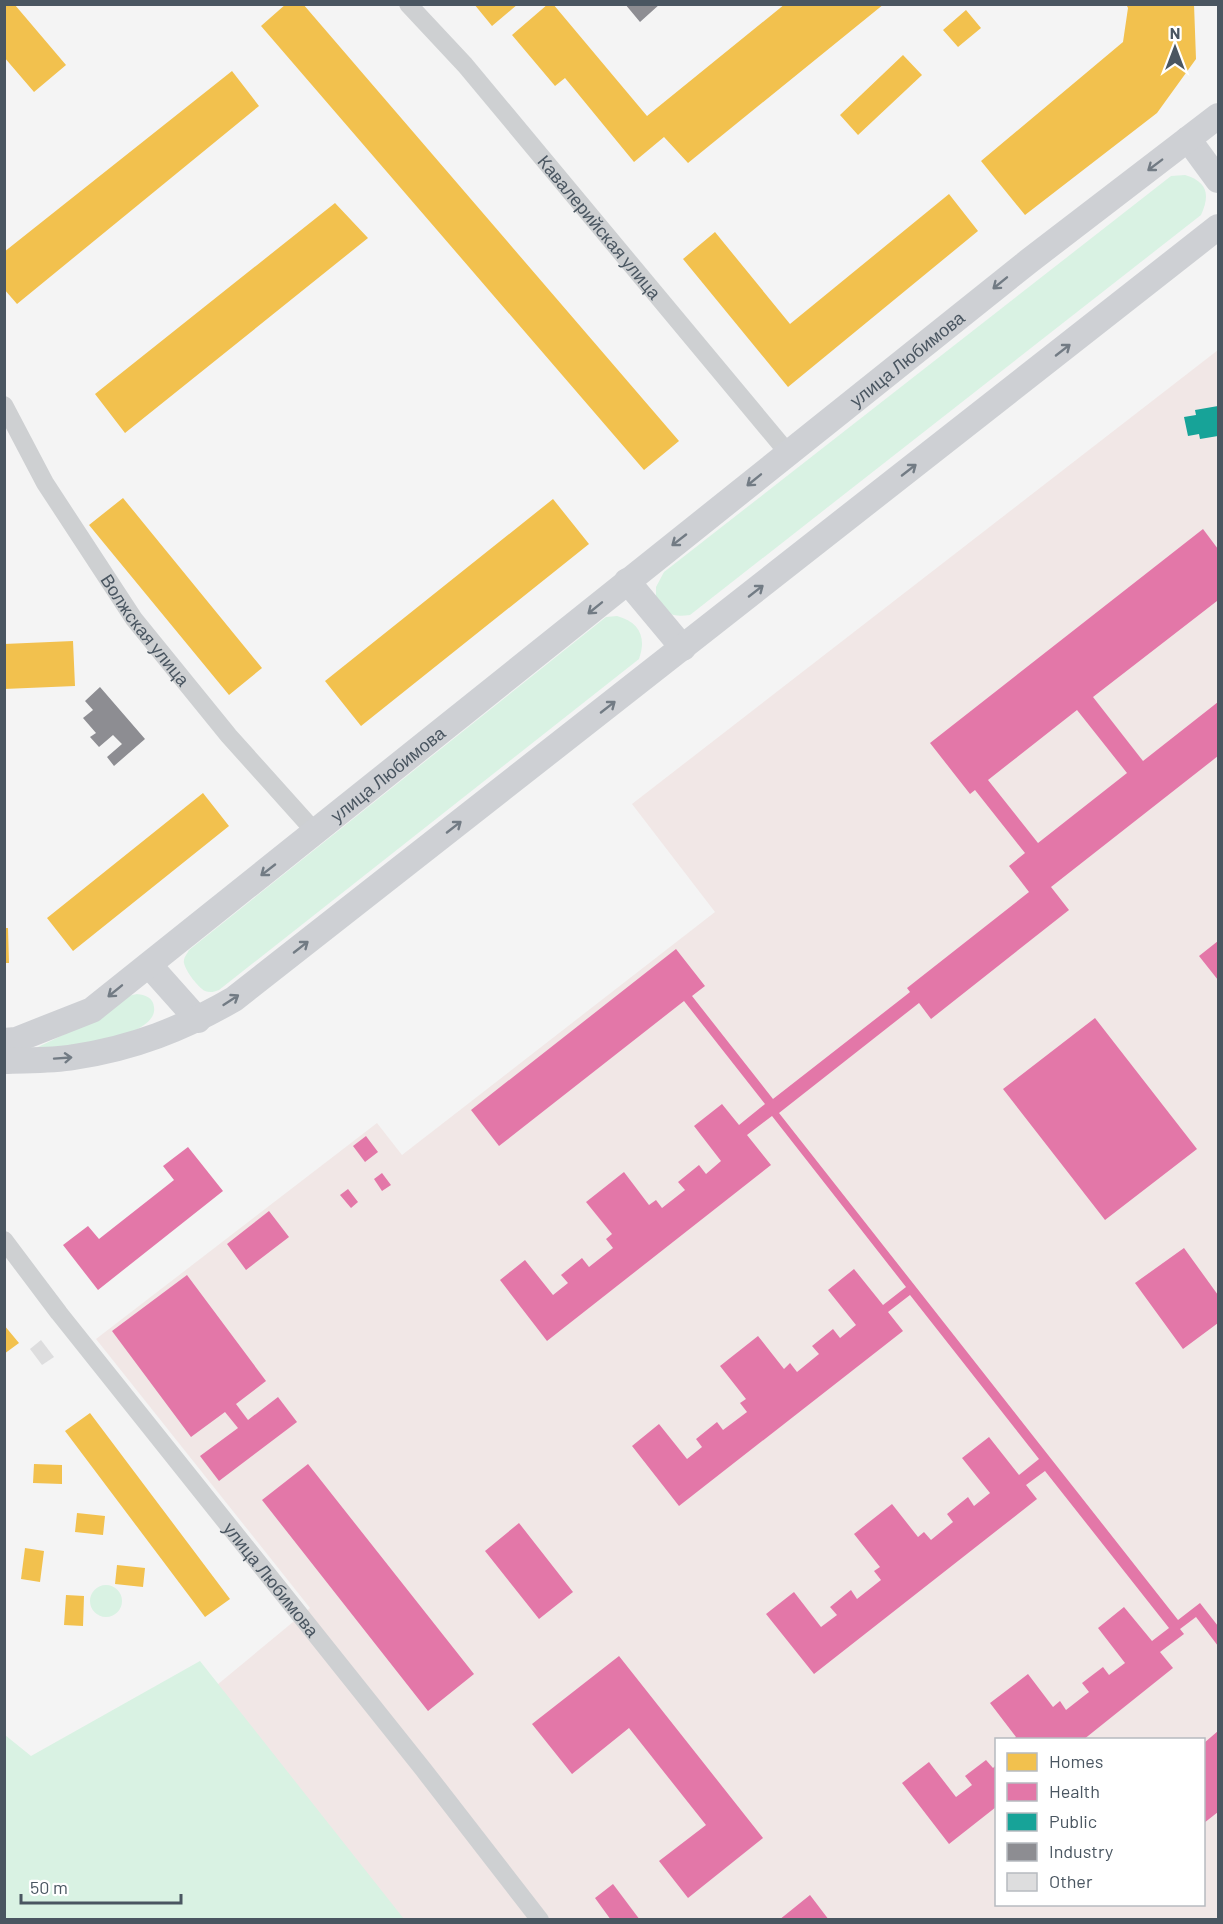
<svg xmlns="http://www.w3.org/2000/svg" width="1223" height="1924" font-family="Barlow,sans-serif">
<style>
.medical{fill:#f1e7e6;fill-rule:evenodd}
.green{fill:#d9f2e3}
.homes{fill:#f2c14e}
.health{fill:#e377a8;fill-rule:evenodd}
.public{fill:#17a398}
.industry{fill:#8d8d92}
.building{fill:#ddddde}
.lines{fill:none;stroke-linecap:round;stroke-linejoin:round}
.minor{stroke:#ced0d2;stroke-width:18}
.secondary{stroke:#ced0d4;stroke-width:26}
.oneway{stroke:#727b84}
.labels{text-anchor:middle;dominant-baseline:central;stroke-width:6;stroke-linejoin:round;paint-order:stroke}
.street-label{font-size:18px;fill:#4a5661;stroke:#fff}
</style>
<rect width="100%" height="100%" fill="#f4f4f4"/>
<path class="medical" d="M1218 350V1919H371L200 1699 310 1608 96 1339 377 1123 402 1155 715 912 632 804ZM996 1740H1204V1904H996Z"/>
<path class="green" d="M1185 175C1208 182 1210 195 1201 215L690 615C674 617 667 615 656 603V587L664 572 1171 176Z
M617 616C639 622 647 637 639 659L219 990C214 992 210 993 205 991 198 987 186 972 184 963 183 958 187 954 189 950L606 617Z
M137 994C145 995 153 997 154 1007 159 1039 60 1049 38 1047L63 1035 128 996Z
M90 1601a16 16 0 1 1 32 0a16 16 0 1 1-32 0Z
M200 1661 404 1919H5V1735L31 1756Z"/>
<path class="homes" d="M286 4H303L679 441 644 470 261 26Z
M474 4H518L492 26Z
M548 4H553L647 116 785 4H884L688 163 664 137 634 162 565 78 555 86 512 35Z
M1126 4H1194L1196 59 1157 113 1025 215 981 161 1123 42 1128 8Z
M4 5H15L66 65 34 92 4 57Z
M966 10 981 28 958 47 943 30Z
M903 55 922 75 858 135 840 115Z
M232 71 259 106 17 304 4 289V252Z
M949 194 978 231 788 387 683 259 715 232 790 324Z
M335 203 368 238 125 433 95 394Z
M123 498 262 668 229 695 89 525Z
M553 499 589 544 361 726 325 681Z
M73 641 75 686 4 689V644Z
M203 793 229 826 73 951 47 918Z
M4 928H8L9 963H4Z
M4 1325 19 1343 4 1354Z
M90 1413 230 1599 205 1617 65 1431Z
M34 1464 62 1465V1484L33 1483Z
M77 1513 105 1516 103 1535 75 1532Z
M25 1548 44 1551 40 1582 21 1579Z
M117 1565 145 1568 143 1587 115 1584Z
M66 1595 84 1596 83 1626 64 1625Z"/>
<path class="health" d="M1203 529 1218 549V603L1217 601 1093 697 1143 761 1218 702V756L1051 887 1069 910 931 1019 919 1003 779 1113 1178 1620 1200 1603 1218 1626V1646L1196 1617 1180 1629 1184 1634 1160 1652 1173 1668 1083 1740H1012L1016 1737 990 1703 1028 1674 1053 1707 1060 1701 1066 1710 1089 1692 1082 1683 1103 1667 1109 1675 1125 1663 1098 1628 1124 1607 1152 1641 1169 1628 1045 1471 1026 1485 1037 1499 814 1674 766 1614 794 1592 821 1627 837 1615 830 1607 851 1590 857 1599 881 1580 874 1571 880 1567 854 1534 892 1504 918 1537 924 1532 931 1540 953 1522 947 1514 968 1497 974 1506 990 1493 962 1458 989 1437 1019 1475 1039 1459 910 1295 888 1312 903 1331 679 1506 632 1446 659 1424 687 1459 702 1447 696 1439 717 1422 723 1430 747 1412 740 1403 746 1399 720 1366 758 1336 784 1369 790 1363 797 1372 819 1354 812 1346 833 1329 840 1338 856 1325 828 1290 854 1269 883 1305 906 1287 772 1116 747 1135 771 1165 547 1341 500 1280 525 1260 553 1295 568 1283 561 1275 582 1258 589 1267 613 1248 606 1239 612 1234 586 1202 624 1172 649 1205 656 1200 662 1208 685 1190 678 1182 699 1165 706 1174 721 1161 694 1126 722 1104 739 1125 765 1104 684 1001 499 1146 471 1110 676 949 705 986 692 996 773 1099 905 996 910 992 907 988 1029 892 1009 866 1025 853 975 790 970 794 930 743ZM1077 710 1127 773 1038 843 988 780Z
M1218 941V980L1199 956Z
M1095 1018 1197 1149 1105 1220 1003 1089Z
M366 1136 378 1152 365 1162 353 1146Z
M188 1147 223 1191 98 1290 63 1245 88 1226 99 1239 174 1180 163 1166Z
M382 1173 391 1185 382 1191 374 1179Z
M348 1189 358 1202 351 1208 340 1195Z
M269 1211 289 1237 246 1270 227 1244Z
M1184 1248 1218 1295V1323L1183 1349 1135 1283Z
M187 1275 266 1381 236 1404 248 1420 278 1397 297 1422 219 1481 200 1456 238 1428 225 1412 191 1437 112 1331Z
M308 1464 474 1674 428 1711 262 1500Z
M519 1523 573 1592 539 1619 485 1551Z
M619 1656 763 1838 688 1898 659 1861 706 1825 629 1728 572 1774 532 1724Z
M1218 1731V1812L1204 1823V1743Z
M986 1760 993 1768 996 1765V1807L949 1844 902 1783 929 1762 956 1797 972 1785 965 1776Z
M613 1884 640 1920H611L595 1898Z
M810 1895 829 1920H779Z"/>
<path class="public" d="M1218 406V436L1200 439 1199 434 1188 436 1184 417 1196 415 1195 410Z"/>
<path class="industry" d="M625 4H660L640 22Z
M100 687 145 739 114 766 107 757 122 744 113 735 99 747 90 737 96 733 83 718 93 710 85 701Z"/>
<path class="building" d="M41 1340 54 1357 42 1365 30 1349Z"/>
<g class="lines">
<g class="minor">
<path id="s1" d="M408 4 465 65 788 453"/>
<path id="s2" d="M4 405 45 483 134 619 229 736 308 824 314 834"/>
<path id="s3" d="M4 1240 59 1313 423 1769 540 1920"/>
</g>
<g class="secondary">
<path d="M1188 139 1218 180"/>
<path d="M627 581 683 648"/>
<path d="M149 965 198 1020"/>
<path id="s4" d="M4 1041 16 1040 92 1010 1029 261 1218 116"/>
<path d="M4 1061C27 1060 51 1061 74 1057 134 1048 182 1029 234 999L1218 227"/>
</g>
</g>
<defs><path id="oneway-shaft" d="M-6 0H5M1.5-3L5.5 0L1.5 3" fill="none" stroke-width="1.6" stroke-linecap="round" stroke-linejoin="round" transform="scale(1.5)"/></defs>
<g class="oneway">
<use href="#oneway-shaft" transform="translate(1155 165) rotate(143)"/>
<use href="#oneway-shaft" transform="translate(1000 283) rotate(141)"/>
<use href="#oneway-shaft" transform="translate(1063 350) rotate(-38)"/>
<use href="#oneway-shaft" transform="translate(909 470) rotate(-38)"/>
<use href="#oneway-shaft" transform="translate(754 480) rotate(141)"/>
<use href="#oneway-shaft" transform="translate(679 540) rotate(142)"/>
<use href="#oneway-shaft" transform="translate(756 591) rotate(-38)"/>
<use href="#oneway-shaft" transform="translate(595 608) rotate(141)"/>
<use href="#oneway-shaft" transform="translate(608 707) rotate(-38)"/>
<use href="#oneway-shaft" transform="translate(454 827) rotate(-38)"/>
<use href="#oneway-shaft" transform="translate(268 870) rotate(142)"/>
<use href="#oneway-shaft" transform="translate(301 947) rotate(-38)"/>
<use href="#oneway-shaft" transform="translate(115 991) rotate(141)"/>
<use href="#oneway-shaft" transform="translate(231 1000) rotate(-33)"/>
<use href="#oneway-shaft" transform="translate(63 1058) rotate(-4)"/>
</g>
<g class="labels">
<g class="street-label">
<text stroke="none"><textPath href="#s1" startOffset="294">Кавалерийская улица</textPath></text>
<text stroke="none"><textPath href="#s4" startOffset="1137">улица Любимова</textPath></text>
<text stroke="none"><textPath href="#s2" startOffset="266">Волжская улица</textPath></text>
<text stroke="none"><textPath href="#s4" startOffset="472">улица Любимова</textPath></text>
<text stroke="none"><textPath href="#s3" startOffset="432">улица Любимова</textPath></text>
</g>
</g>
<rect width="1223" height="1924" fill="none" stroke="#4a5661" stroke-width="12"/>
<rect x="995" y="1738" width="210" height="168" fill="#ffffff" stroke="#b7bbc0" stroke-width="1.5"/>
<rect x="1007" y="1753" width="30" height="18" fill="#f2c14e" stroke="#b7bbc0" stroke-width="1.5"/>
<text x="1049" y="1768" font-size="18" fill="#4a5661">Homes</text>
<rect x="1007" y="1783" width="30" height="18" fill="#e377a8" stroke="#b7bbc0" stroke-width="1.5"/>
<text x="1049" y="1798" font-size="18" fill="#4a5661">Health</text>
<rect x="1007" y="1813" width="30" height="18" fill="#17a398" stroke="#b7bbc0" stroke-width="1.5"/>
<text x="1049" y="1828" font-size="18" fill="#4a5661">Public</text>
<rect x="1007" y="1843" width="30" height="18" fill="#8d8d92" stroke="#b7bbc0" stroke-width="1.5"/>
<text x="1049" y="1858" font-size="18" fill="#4a5661">Industry</text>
<rect x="1007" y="1873" width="30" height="18" fill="#ddddde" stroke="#b7bbc0" stroke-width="1.5"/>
<text x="1049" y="1888" font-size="18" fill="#4a5661">Other</text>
<g transform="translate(1175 48)" stroke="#ffffff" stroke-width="4.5" paint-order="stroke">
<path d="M0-4.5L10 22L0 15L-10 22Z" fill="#4a5661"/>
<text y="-9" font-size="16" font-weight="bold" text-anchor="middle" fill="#4a5661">N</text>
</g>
<path d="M21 1894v9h160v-9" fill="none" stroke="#4a5661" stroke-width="3"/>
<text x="30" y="1894" font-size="18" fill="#4a5661" stroke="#ffffff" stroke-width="4.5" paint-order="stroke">50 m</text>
</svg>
